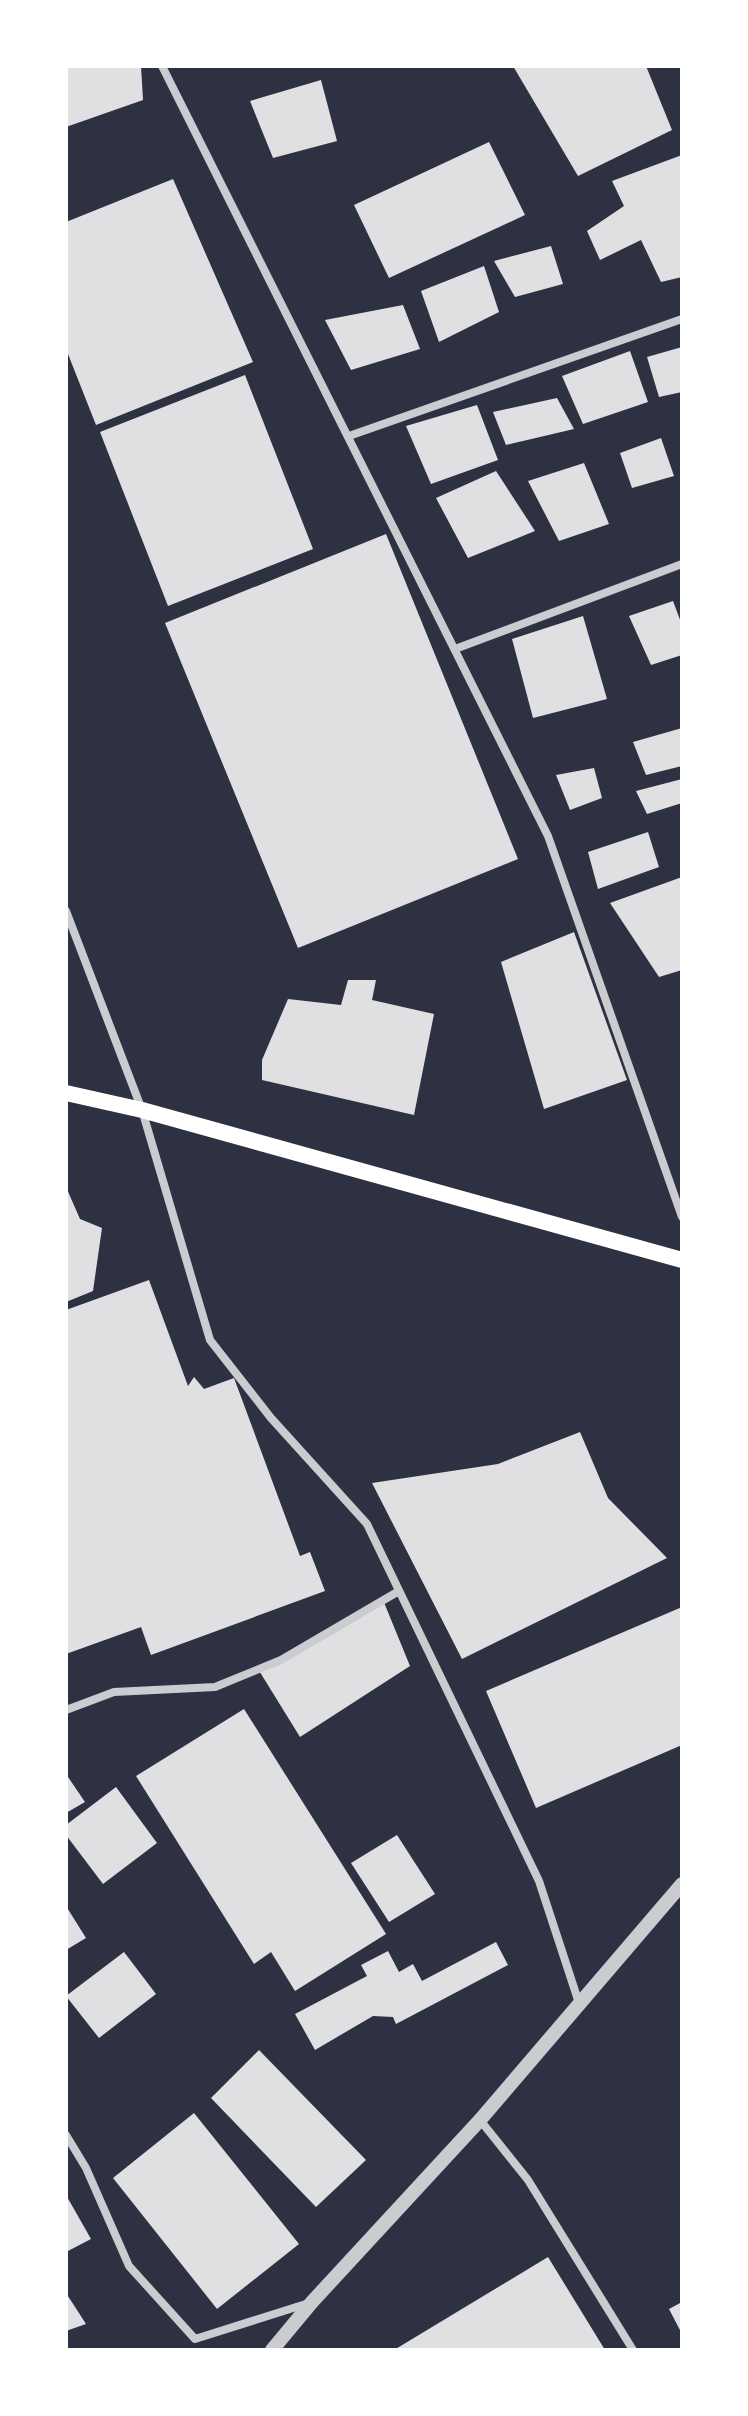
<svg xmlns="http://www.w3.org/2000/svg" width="748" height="2416" font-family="Helvetica,sans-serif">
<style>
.building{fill:#e0e0e3}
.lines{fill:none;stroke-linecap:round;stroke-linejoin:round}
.minor{stroke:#caccd0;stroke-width:8}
.tertiary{stroke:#caccd0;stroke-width:14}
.secondary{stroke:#fff;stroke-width:16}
</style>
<rect width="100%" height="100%" fill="#2d3142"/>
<path class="building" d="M66 66H141L143 100 66 127Z
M513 66H646L672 130 578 176Z
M321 80 337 141 273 158 250 101Z
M489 142 525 215 389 278 354 205Z
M682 155V277L661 282 641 240 600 260 587 231 624 206 612 181Z
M173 179 253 362 96 425 66 349V222Z
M551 246 563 284 515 297 494 261Z
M484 266 499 312 439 342 421 291Z
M403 305 420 349 351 370 325 320Z
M682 347V392L659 397 647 357Z
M630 351 648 402 583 424 562 376Z
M245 375 313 549 168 606 100 432Z
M557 398 574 429 506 445 493 412Z
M477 405 498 460 431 484 406 426Z
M661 438 674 476 632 488 620 453Z
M584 463 609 524 559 541 528 481Z
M496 471 535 531 468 558 436 498Z
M386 534 518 859 298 948 165 623Z
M673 601 682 625V655L651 665 629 616Z
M583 616 607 699 533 718 512 639Z
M682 728V766L646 775 633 742Z
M594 768 602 798 570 810 556 775Z
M682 779V803L647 814 636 791Z
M648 832 659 867 598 889 588 852Z
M682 877V970L659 977 610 903Z
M574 932 627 1080 544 1109 501 962Z
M348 980H376L372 1000 434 1014 414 1115 262 1080V1060L288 999 341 1005Z
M66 1187 80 1219 102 1228 93 1291 66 1302Z
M149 1280 188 1386 194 1377 204 1389 234 1378 300 1556 310 1552 325 1591 151 1655 141 1627 66 1654V1310Z
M580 1432 608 1498 667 1558 462 1659 372 1483 498 1464Z
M383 1600 410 1666 300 1737 258 1669Z
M682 1607V1745L536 1808 486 1691Z
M244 1709 386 1934 295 1991 271 1952 254 1964 136 1776Z
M66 1774 85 1802 66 1813Z
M116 1787 157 1843 103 1884 66 1835V1825Z
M397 1835 435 1894 389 1922 351 1863Z
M66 1906 86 1938 66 1950Z
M496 1942 508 1965 396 2024 393 2017 373 2016 315 2050 295 2014 367 1976 361 1965 388 1951 399 1972 413 1964 422 1981Z
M124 1952 156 1994 99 2038 66 1996Z
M259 2050 366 2160 316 2207 211 2098Z
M194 2113 299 2244 217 2309 113 2178Z
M66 2195 91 2239 66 2252Z
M548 2257 605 2350H394Z
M66 2293 86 2324 66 2331Z
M682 2302V2334L669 2309Z"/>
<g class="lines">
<path class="minor" d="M162 66 548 836 682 1217
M349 436 682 319
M455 649 682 564
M66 911 142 1110 210 1340 271 1418 367 1524 539 1881 579 2003
M66 1710 114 1692 215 1687 281 1660 399 1591
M480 2120 528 2180 633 2350
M66 2135 86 2168 129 2266 195 2339 309 2303"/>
<path class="tertiary" d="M272 2350 312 2302 480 2120 682 1884"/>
<path class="secondary" d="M66 1093 142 1110 682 1260"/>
</g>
<rect width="748" height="2416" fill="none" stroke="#ffffff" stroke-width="136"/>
</svg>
